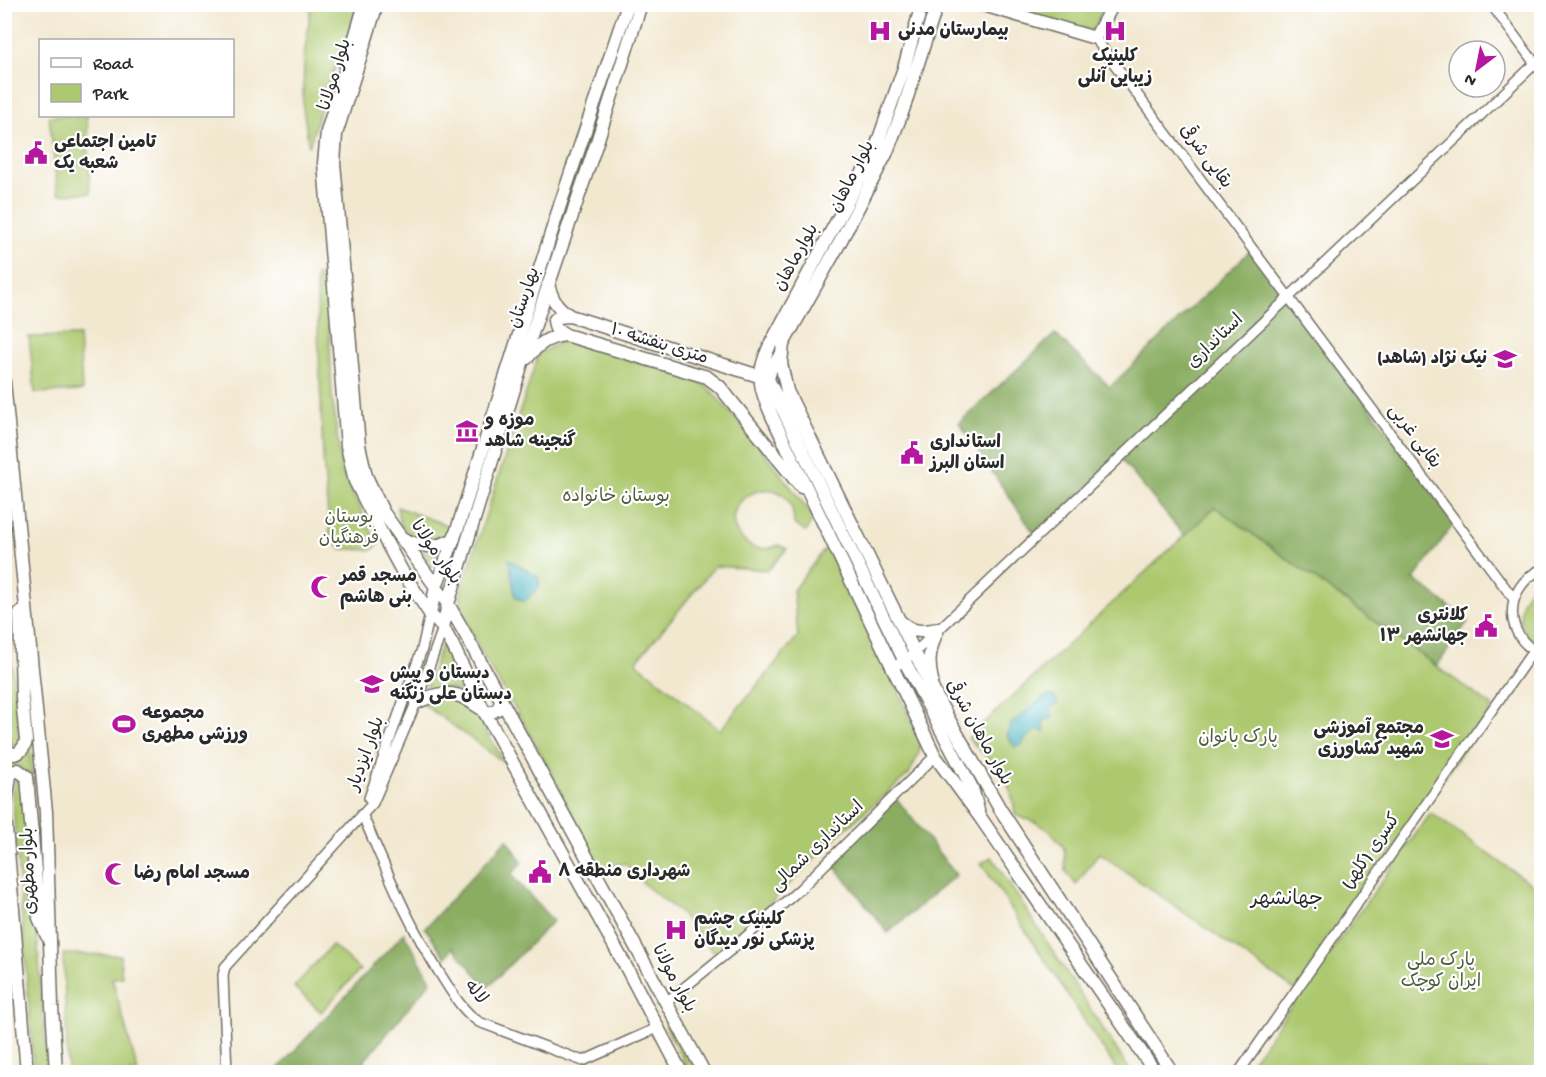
<svg xmlns="http://www.w3.org/2000/svg" width="1546" height="1077" font-family="'Gochi Hand','Playpen Sans Arabic',sans-serif">
<style>
.green{fill:#adc96f;stroke:#6c7a4d;stroke-width:1.5}
.forest{fill:#8aad62;stroke:#5a6c46;stroke-width:1.5}
.water{fill:#40b0bb;stroke:#366e73;stroke-width:1.5}
.lines{fill:none;stroke-linecap:round;stroke-linejoin:round}
.minor-casing{stroke:#716d65;stroke-width:12}
.major-casing{stroke:#716d65;stroke-width:15}
.minor{stroke:#fff;stroke-width:9}
.major{stroke:#fff;stroke-width:12}
.labels{text-anchor:middle;dominant-baseline:central;stroke-width:4.5;stroke-linejoin:round;paint-order:stroke}
.poi-label{font-size:18px;font-weight:bold;fill:#2b2b2b;stroke:#fff;text-anchor:start}
.street-label{font-size:18px;fill:#2b2b2b;stroke:#fff}
.park-label{font-size:18px;fill:#525a3f;stroke:#fff}
.neighbourhood-label{font-size:20px;fill:#2b2b2b;stroke:#fff}
</style>
<rect width="100%" height="100%" fill="#fff"/>
<filter id="ink" filterUnits="userSpaceOnUse"><feTurbulence type="fractalNoise" baseFrequency=".0167" numOctaves="2"/><feDisplacementMap in="SourceGraphic" scale="12" xChannelSelector="R" yChannelSelector="G"/><feConvolveMatrix kernelMatrix="1 2 1 2 8 2 1 2 1" color-interpolation-filters="sRGB"/></filter>
<filter id="wash" filterUnits="userSpaceOnUse"><feTurbulence type="fractalNoise" baseFrequency=".008" numOctaves="4" result="noise"/><feDisplacementMap in="SourceGraphic" scale="24" xChannelSelector="R" yChannelSelector="G"/><feGaussianBlur stdDeviation="1.35" result="paint"/><feColorMatrix in="noise" values="0 0 0 0 0 0 0 0 0 0 0 0 0 0 0 0 0 1.4 0 .05"/><feComposite in="paint" operator="in"/></filter>
<g filter="url(#wash)">
<rect width="100%" height="100%" fill="#f2e8d0"/>
<path class="green" d="M311 5H358L322 104 309 147 303 108 304 57Z
M997 5H1104L1093 32Z
M49 116H87L90 193 58 194Z
M316 275H327L332 397 342 472 378 544 372 550 342 549 330 537 323 458Z
M79 336 82 391 35 393 29 337Z
M565 340 682 375 709 388 756 442 814 517 806 532 794 524C793 457 703 502 744 541 754 551 767 550 779 545L787 549 768 570 715 566 636 662 720 730 798 636 793 590 824 550H830L898 690 920 741 919 753 909 774 844 830 717 956 679 912 646 886 625 863 600 869C575 821 552 772 525 725 503 687 466 638 460 594L539 353Z
M397 507 452 527 451 534 436 543C410 537 400 537 397 507Z
M1215 507 1493 707 1296 991 1099 853 1076 885 1066 871 1064 848 1049 830 1037 823 1015 815C1013 777 993 764 968 738Z
M422 552H440L432 568Z
M1541 581H1542L1541 648C1513 633 1513 595 1541 581Z
M7 615 20 745 15 747 9 743C1 701 5 658 7 615Z
M441 646 447 651 471 696 448 688 424 693Z
M451 698 472 707 505 763 420 702Z
M30 744 32 776C23 769 18 763 6 768V758H14Z
M16 779H20L25 783 48 1072H34L12 791Z
M1431 813 1541 891V1072H1244Z
M992 857 1131 1072H1118L981 863Z
M332 945 360 970 321 1012 294 987Z
M63 954 120 955 122 977 112 978 138 1072H68Z
M669 1020 701 1072H689L666 1027V1023Z"/>
<path class="forest" d="M1252 249 1455 522 1414 579 1468 621 1437 666 1215 507 1184 536 1119 457 1036 536 959 423 1055 334 1110 387Z
M896 798 956 875 888 933 830 860Z
M507 839 522 862 511 875 553 921 487 988 453 947 446 958 425 928Z
M404 933 431 981 355 1072H275Z"/>
<path class="water" d="M509 559 538 577 540 586 524 602 515 597Z
M1050 695 1056 698 1058 703 1051 708 1052 718 1045 720 1043 723 1045 732 1037 730 1025 739 1022 745 1015 747 1007 736 1011 724 1044 697Z"/>
</g>
<g filter="url(#ink)">
<g class="lines">
<g class="minor-casing">
<path id="minor" d="M1491 4 1542 73
M1095 38 1513 598
M1542 569C1503 587 1502 637 1542 655
M893 668 914 653 1542 57
M369 798 422 649 430 614
M362 814C387 871 409 927 444 980 454 996 463 1011 479 1022L583 1061 657 1028
M665 1003 732 949 800 889 935 756
M227 1072 223 975 225 967 373 803 416 703 443 628
M1239 1072 1533 651"/>
</g>
<g class="major-casing">
<path id="major" d="M365 4 327 132 324 163 347 446 355 481 384 538 402 571 430 614 443 628 453 646 484 711 625 965 681 1072
M377 4 336 134 334 163 359 445 366 476 383 512 448 604 463 630 704 1072
M922 4 904 68 875 150 769 347C755 378 760 388 773 418L935 756 980 817 1155 1072
M937 4 903 110 886 154 838 246 783 344 781 363 787 391 940 704 1000 809 1172 1072
M980 4 1095 38 1113 4
M548 285C553 301 557 307 570 316L765 378
M566 335 556 329 554 321 557 317 570 316
M781 355 771 368 768 379 904 660 972 788 978 810
M527 358C539 344 547 337 566 335L707 377 720 387 801 487
M4 382 46 812 52 1006 56 1072
M402 538C421 548 435 549 454 539
M430 614 436 587 458 527 561 202 628 4
M901 622C913 633 922 632 938 629
M443 628 448 604 522 363 598 139 641 4
M932 680C927 660 930 647 938 629
M416 703C434 694 450 689 468 700 476 705 482 710 490 713L499 708 501 700
M4 731C5 737 4 746 8 751 16 759 24 749 26 741L22 698 20 613
M4 805 27 1072
M5 808 10 776 13 772 18 770 27 777 39 918 47 936"/>
</g>
<use href="#minor" class="minor"/>
<use href="#major" class="major"/>
</g>
</g>
<defs>
<g id="hospital-bare" transform="scale(1.8)"><path d="M-5-5h3v3.5h4V-5h3V5h-3V1.5h-4V5h-3Z" fill="#b5179e" stroke="#fff" stroke-width="2.5" paint-order="stroke"/></g>
<g id="civic-bare" transform="scale(1.8)"><path d="M-.6-6.5H3V-4.5H.6V-3L4-1V1h2V6H-6V1h2V-1L-.6-3ZM-1.2 2.5V6h2.4V2.5Z" fill="#b5179e" stroke="#fff" stroke-width="2.5" paint-order="stroke"/></g>
<g id="school-bare" transform="scale(1.8)"><path d="M0-5L7-2L0 1L-7-2ZM-4 1L0 2.5L4 1V4Q0 6-4 4Z" fill="#b5179e" stroke="#fff" stroke-width="2.5" paint-order="stroke"/></g>
<g id="museum-bare" transform="scale(1.8)"><path d="M0-6L6-3V-2H-6V-3ZM-5-1h2V3h-2ZM-1-1h2V3h-2ZM3-1h2V3H3ZM-6 4H6V6H-6Z" fill="#b5179e" stroke="#fff" stroke-width="2.5" paint-order="stroke"/></g>
<g id="mosque-bare" transform="scale(1.8)"><path d="M3.5-4.9A6 6 0 1 0 3.5 4.9A5 5 0 1 1 3.5-4.9Z" fill="#b5179e" stroke="#fff" stroke-width="2.5" paint-order="stroke"/></g>
<g id="stadium-bare" transform="scale(1.8)"><path d="M0-5a6.5 5 0 1 0 0 10a6.5 5 0 1 0 0-10ZM-3.5-1.8h7v3.6h-7Z" fill="#b5179e" stroke="#fff" stroke-width="2.5" paint-order="stroke"/></g>
</defs>
<g fill-rule="evenodd">
<use href="#hospital-bare" x="880" y="31"/>
<use href="#hospital-bare" x="1115" y="31"/>
<use href="#civic-bare" x="36" y="153"/>
<use href="#school-bare" x="1505" y="359"/>
<use href="#museum-bare" x="467" y="431"/>
<use href="#civic-bare" x="912" y="453"/>
<use href="#mosque-bare" x="322" y="587"/>
<use href="#civic-bare" x="1486" y="626"/>
<use href="#school-bare" x="372" y="684"/>
<use href="#stadium-bare" x="124" y="724"/>
<use href="#school-bare" x="1442" y="739"/>
<use href="#civic-bare" x="540" y="872"/>
<use href="#mosque-bare" x="116" y="874"/>
<use href="#hospital-bare" x="676" y="930"/>
</g>
<g class="labels">
<g class="poi-label">
<text x="898" y="31">بیمارستان مدنی</text>
<text x="1115" y="57" text-anchor="middle">کلینیک<tspan x="1115" dy="21">زیبایی آنلی</tspan></text>
<text x="54" y="143">تامین اجتماعی<tspan x="54" dy="21">شعبه یک</tspan></text>
<text x="1487" y="359" text-anchor="end">نیک نژاد (شاهد)</text>
<text x="485" y="421">موزه و<tspan x="485" dy="21">گنجینه شاهد</tspan></text>
<text x="930" y="443">استانداری<tspan x="930" dy="21">استان البرز</tspan></text>
<text x="340" y="577">مسجد قمر<tspan x="340" dy="21">بنی هاشم</tspan></text>
<text x="1468" y="616" text-anchor="end">کلانتری<tspan x="1468" dy="21">۱۳ جهانشهر</tspan></text>
<text x="390" y="674">دبستان و پیش<tspan x="390" dy="21">دبستان علی زنگنه</tspan></text>
<text x="142" y="714">مجموعه<tspan x="142" dy="21">ورزشی مطهری</tspan></text>
<text x="1424" y="729" text-anchor="end">مجتمع آموزشی<tspan x="1424" dy="21">شهید کشاورزی</tspan></text>
<text x="558" y="872">شهرداری منطقه ۸</text>
<text x="134" y="874">مسجد امام رضا</text>
<text x="694" y="920">کلینیک چشم<tspan x="694" dy="21">پزشکی نور دیدگان</tspan></text>
</g>
<g class="street-label">
<text transform="translate(336 75) rotate(-73)">بلوار مولانا</text>
<text transform="translate(1205 157) rotate(53)">بقایى شرقی</text>
<text transform="translate(853 177) rotate(-63)">بلوار ماهان</text>
<text transform="translate(797 258) rotate(-61)">بلوارماهان</text>
<text transform="translate(525 298) rotate(-71)">بهارستان</text>
<text transform="translate(1216 342) rotate(-44)">استانداری</text>
<text transform="translate(659 345) rotate(17)">۱۰ متری بنفشه</text>
<text transform="translate(1414 437) rotate(53)">بقایى غربی</text>
<text transform="translate(435 553) rotate(55)">بلوار مولانا</text>
<text transform="translate(978 733) rotate(61)">بلوار ماهان شرقی</text>
<text transform="translate(367 754) rotate(-70)">بلوار ایزدیار</text>
<text transform="translate(818 847) rotate(-44)">استانداری شمالی</text>
<text transform="translate(1372 852) rotate(-55)">کسری (کلهر)</text>
<text transform="translate(30 871) rotate(-92)">بلوار مطهری</text>
<text transform="translate(673 979) rotate(62)">بلوار مولانا</text>
<text transform="translate(475 993) rotate(50)">لاله</text>
</g>
<g class="park-label">
<text x="616" y="497">بوستان خانواده</text>
<text x="349" y="518">بوستان<tspan x="349" dy="21">فرهنگیان</tspan></text>
<text x="1238" y="738">پارک بانوان</text>
<text x="1441" y="961">پارک ملی<tspan x="1441" dy="21">ایران کوچک</tspan></text>
</g>
<g class="neighbourhood-label">
<text x="1287" y="900">جهانشهر</text>
</g>
</g>
<rect width="1546" height="1077" fill="none" stroke="#fff" stroke-width="24"/>
<rect x="39" y="39" width="195" height="78" fill="#ffffff" stroke="#aaaaaa" stroke-width="1.5"/>
<rect x="51" y="58" width="30" height="9" fill="#ffffff" stroke="#aaaaaa" stroke-width="1.5"/>
<text x="93" y="69" font-size="18" fill="#2b2b2b">Road</text>
<rect x="51" y="84" width="30" height="18" fill="#adc96f" stroke="#aaaaaa" stroke-width="1.5"/>
<text x="93" y="99" font-size="18" fill="#2b2b2b">Park</text>
<g transform="translate(1477 69) rotate(212)"><circle r="28" fill="#ffffff" stroke="#aaaaaa" stroke-width="1.5"/>
<path d="M0-4.5L10 22L0 15L-10 22Z" fill="#b5179e"/>
<text y="-9" font-size="16" font-weight="bold" text-anchor="middle" fill="#2b2b2b">N</text>
</g>
</svg>
